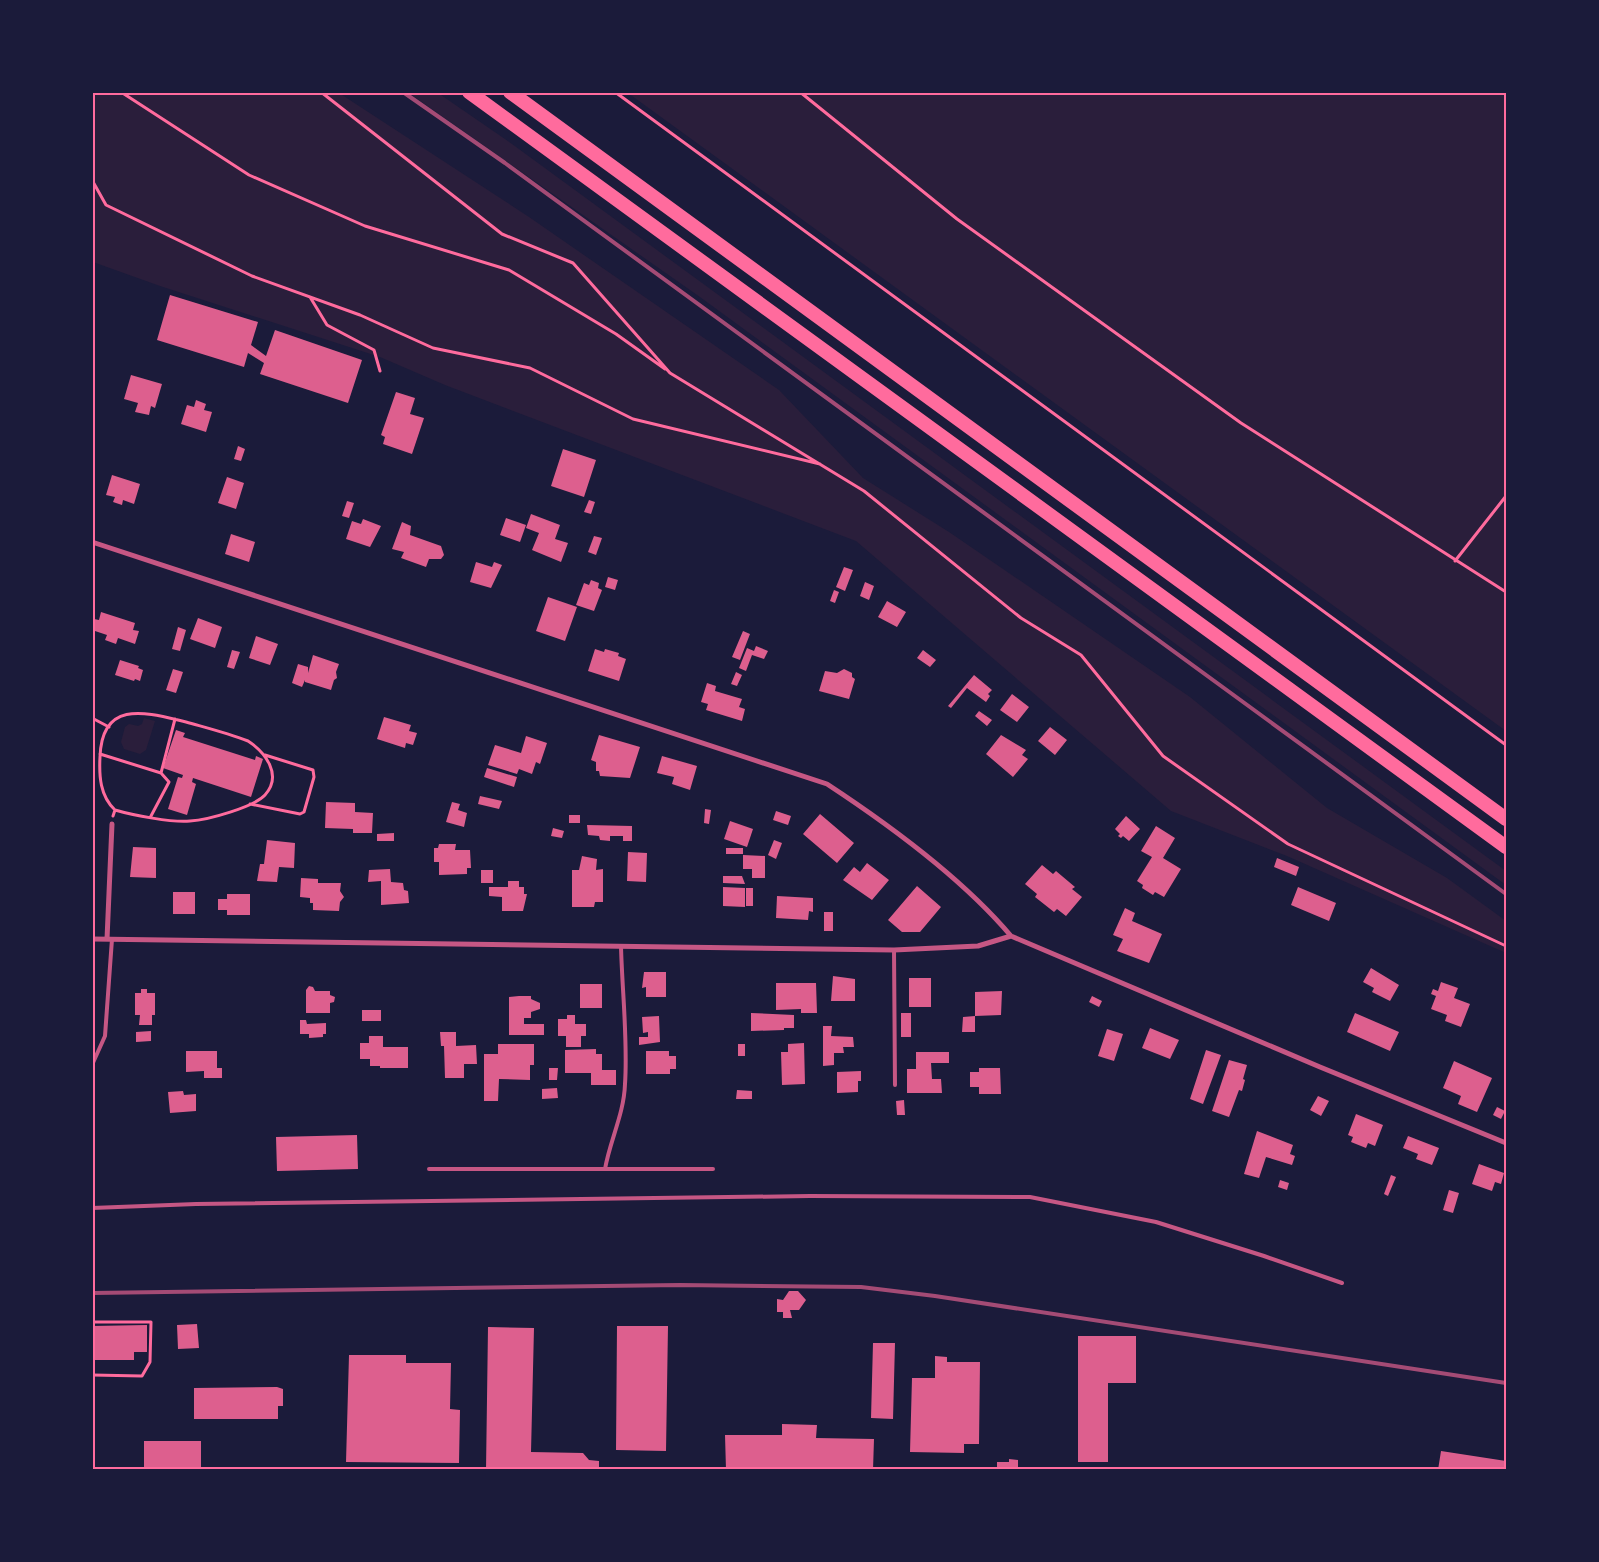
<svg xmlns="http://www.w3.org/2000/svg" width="1599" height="1562" font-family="'Fira Sans Condensed',sans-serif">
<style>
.green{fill:#2a1e3b}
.building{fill:#dd5f8e}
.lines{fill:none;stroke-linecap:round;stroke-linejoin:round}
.path{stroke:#ff6b9d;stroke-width:3}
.service{stroke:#c65784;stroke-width:4}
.minor{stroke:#c65784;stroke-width:5}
.trunk{stroke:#ff6b9d;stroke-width:14}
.rail{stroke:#a44b75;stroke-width:4}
.neatline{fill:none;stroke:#ff6b9d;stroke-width:2}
</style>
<rect width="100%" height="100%" fill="#1b1b3a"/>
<path class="green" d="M92 93H339L529 217 779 390 863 478 949 532 1190 697 1327 808 1447 878 1506 921V953L1287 856 1171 811 856 541 445 385 380 357 160 286 93 262Z
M409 93H438L512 144 1506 871V885L700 297Z
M628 93H1506V731Z
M144 718 155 721 146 750 140 754 124 749 121 742 125 727 129 724 138 726 142 724Z"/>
<path class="building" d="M170 295 258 322 251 345 266 356 275 330 362 360 348 403 260 374 264 363 248 353 244 367 157 340Z
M131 375 162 384 155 408 151 406 149 415 135 412 138 403 124 399Z
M396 392 415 398 410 414 424 418 412 454 383 444 385 437 381 435Z
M196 400 206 404 204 410 212 412 206 432 181 424 187 405 194 407Z
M238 446 245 449 241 461 234 459Z
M563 449 596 460 584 497 551 486Z
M112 475 140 484 134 504 123 500 122 505 113 502 115 497 106 495Z
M227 477 244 483 236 509 218 503Z
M589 500 595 502 591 514 584 512Z
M347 501 354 503 349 518 342 516Z
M531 514 560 525 555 539 568 543 561 562 532 550 539 533 526 528Z
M506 518 526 525 520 542 500 535Z
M363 519 381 526 370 547 346 539 352 521 361 524Z
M402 522 411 526 410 535 441 546 444 555 441 559H429L426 567 401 558 404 552 392 549Z
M231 534 255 542 249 562 225 554Z
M594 536 602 538 596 555 588 552Z
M476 562 492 567 494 562 502 565 491 588 470 582Z
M844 567 853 570 845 591 836 587Z
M608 577 618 580 615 590 605 587Z
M591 580 599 583 598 588 602 590 594 611 576 605 584 583 589 585Z
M865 582 874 586 869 600 860 596Z
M834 590 839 592 835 603 830 601Z
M548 597 577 607 565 641 536 631Z
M887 601 906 612 897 627 878 617Z
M101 612 135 623 133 630 139 631 135 644 118 638 116 644 105 640 107 635 92 630 94 619 99 620Z
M198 618 222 627 215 648 190 639Z
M178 627 186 630 180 651 172 649Z
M743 631 750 634 740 660 732 657Z
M256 636 278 644 270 665 249 658Z
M756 646 768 651 764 659 752 655 746 671 739 668 747 648 754 651Z
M595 649 604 652 605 649 619 653 618 656 626 659 619 681 588 671Z
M232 650 240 652 234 669 227 667Z
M923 650 936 660 930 667 917 658Z
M313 655 339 664 336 672 337 678 334 680 331 690 305 682V680L302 687 292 683 298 664 308 667V673Z
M120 660 139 666 138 668 143 670 140 681 135 679 134 681 115 675Z
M173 669 183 672 176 693 166 690Z
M844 669 852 673V677L855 679 849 699 819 691 825 671 837 673Z
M736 672 742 675 737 686 731 684Z
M974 675 992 690 988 694 990 696 986 702 967 688 951 708 948 706Z
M707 683 716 686 715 691 742 699 739 707 745 709 742 721 706 710 708 704 701 702Z
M1012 694 1029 707 1017 722 1000 710Z
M979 711 992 720 987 726 975 716Z
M384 717 411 725 409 731 417 733 413 745 406 743 405 748 377 739Z
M1050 727 1067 740 1055 755 1038 741Z
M176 730 185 733 183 737 255 760 256 756 263 759 251 797 193 778 192 782 196 784 187 815 168 809 178 777 182 778 183 775 163 768Z
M599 735 640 747 630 778 600 776 599 771H596V762L591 760Z
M1001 735 1026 750 1022 755 1028 759 1013 777 986 754Z
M526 736 547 743 540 764 536 762 532 774 519 769 517 774 488 765 495 745 521 753Z
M662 756 697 766 690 790 672 784 674 777 657 773Z
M487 768 517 777 514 787 484 777Z
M480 796 502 801 499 809 478 804Z
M326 802 355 803V812L373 813 372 833H353V829L325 828Z
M452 802 460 804 458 810 467 813 464 827 446 822Z
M705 809 711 810 709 824 704 823Z
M776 811 791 816 788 825 773 820Z
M820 814 854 843 837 863 803 834Z
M569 815H580V823H569Z
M1126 816 1140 829 1129 841 1123 836 1121 838 1118 836 1120 834 1115 829Z
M730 821 753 829 747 847 724 839Z
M587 825 632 826V841H623V836H610V841L600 840 599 836 588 835Z
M1156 826 1175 838 1163 858 1181 869 1164 897 1155 892 1153 895 1142 888 1143 885 1137 881 1152 857 1141 851Z
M553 828 564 831 562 838 551 836Z
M394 833V841H377V834Z
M267 840 295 843 294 868 279 867 277 882 257 881 260 864H264Z
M774 840 782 843 776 859 768 855Z
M439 844H456L455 850H470L471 868H467V874L439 875V862H434V848H438Z
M133 847 156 848V878L130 877Z
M726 848H743V854H726Z
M628 852 647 853 646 882 627 881Z
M743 855 765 856V878H752V869H743Z
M582 856 597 859 596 870 603 869V902H595L594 907H572V870H579Z
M1277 858 1299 867 1296 876 1274 867Z
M867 863 889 880 872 900 843 880 854 867 860 872Z
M1042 865 1053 874 1056 871 1075 887 1072 889 1082 897 1066 916 1057 909 1054 912 1035 897 1037 894 1025 884Z
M390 869 391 882 403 883 404 890 408 891 409 903 381 905V881L368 882 369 870Z
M481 870H493V883H481Z
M723 876H742L745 884 723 883Z
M301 878 318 879V883H341L340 891 344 897 340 902 339 911 313 910V903H310V898L300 897Z
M508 881H519V887H524V894H527L523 911H502V897L489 896V887H508Z
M917 886 941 907 920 932H902L888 920Z
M723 887 745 888V907L723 906Z
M1298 887 1336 903 1329 921 1291 905Z
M746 888H753V906H746Z
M173 892H195V914H173Z
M227 894H250V915H227V910H218V899H227Z
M777 896 813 898V912L809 911 808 920 776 918Z
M1125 908 1135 913 1132 921 1162 934 1149 963 1117 951 1123 939 1113 935Z
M824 912H833V931H824Z
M1371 968 1399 985 1390 1001 1372 992 1374 988 1363 982Z
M644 972H666V997H646V987L642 988Z
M833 976 855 979V1001H831Z
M909 978H931V1007H909Z
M1441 982 1458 988 1454 998 1470 1004 1461 1027 1445 1021 1447 1015 1431 1009 1436 996 1431 994 1433 989 1438 991Z
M776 983H816L817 1013H801V1009L776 1010Z
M580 984H602V1008H580Z
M309 986 313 987 315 991H330V995L335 997 334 1002 330 1003V1013H306V990Z
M141 989H147V993H155V1015H152V1025H139L140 1015H135V993H141Z
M1002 991 1001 1015 975 1016V992Z
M519 996H531V999L540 1003V1009L531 1012V1018H524V1024H544V1035H509V997Z
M1092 996 1102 1001 1099 1007 1089 1002Z
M362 1010H381V1021H362Z
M751 1013 794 1015V1028H784V1030L751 1031Z
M901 1013H911V1037H901Z
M1355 1013 1399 1032 1390 1051 1347 1032Z
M567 1015H575V1024H586V1036H581V1047H566V1036H558V1019H567Z
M659 1016 660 1042 639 1045V1037H648V1032L643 1033 642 1017Z
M975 1016V1032H962L963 1017Z
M300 1020H306L307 1024 326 1023V1034H323V1037L309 1038V1034H300Z
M823 1026H832L831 1036 853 1037 854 1047H843L844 1053H834V1065L823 1066Z
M1150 1028 1179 1040 1170 1059 1142 1048Z
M1107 1029 1123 1034 1114 1061 1098 1056Z
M151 1031V1041L136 1042V1032Z
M440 1032H456V1046L476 1045 477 1064H464V1078H445L444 1046H441Z
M369 1036H383V1047H408V1068H380V1066H370V1059H360V1043H369Z
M804 1043 805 1084 782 1085 781 1052H788V1044Z
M498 1044H534V1065H530V1080L499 1079 498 1101H484V1054H498Z
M738 1044H745V1056H738Z
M596 1049V1054H602V1070H616V1085H591V1073H565V1050Z
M1206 1050 1221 1055 1203 1104 1190 1099Z
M186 1051H217V1068H222V1078H204V1071L186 1072Z
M646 1051H669V1056H676V1069H670V1074H646Z
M916 1052H949V1063H931L932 1079H941L942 1093H907V1069H916Z
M1229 1060 1247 1065 1243 1079 1245 1080 1242 1091 1239 1090 1229 1117 1212 1111Z
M1454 1061 1492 1078 1477 1112 1458 1104 1461 1096 1443 1088Z
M549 1068H558L557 1080H549Z
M979 1068H1000L1001 1094H979V1087H970V1072H979Z
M861 1071V1081H858V1092L837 1093V1072Z
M557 1088 558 1098 542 1099V1089Z
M737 1090 752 1091V1099H736Z
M183 1091 184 1095 196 1094V1111L170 1113 168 1092Z
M1318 1096 1329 1101 1321 1116 1310 1110Z
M904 1100 905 1115H897L896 1101Z
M1497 1107 1505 1111 1501 1119 1493 1115Z
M1356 1114 1383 1125 1375 1146 1368 1143 1366 1148 1351 1142 1353 1137 1348 1135Z
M1257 1131 1293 1145 1290 1154 1295 1156 1292 1165 1266 1157 1259 1178 1244 1174Z
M357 1135 358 1169 277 1171 276 1137Z
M1408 1136 1439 1148 1432 1165 1416 1159 1418 1154 1403 1148Z
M1479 1164 1504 1173 1501 1184 1495 1182 1492 1191 1472 1184Z
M1391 1175 1396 1177 1388 1196 1384 1194Z
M1280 1180 1289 1183 1287 1190 1278 1187Z
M1449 1190 1459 1193 1453 1213 1443 1210Z
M789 1291H798L806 1300 799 1310H790L792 1318H783V1312H777V1299L783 1300Z
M197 1324 199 1348 178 1349 177 1325Z
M147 1325V1352H134V1360H94L92 1326Z
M617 1326H668L666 1451 616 1450Z
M488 1327 534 1328 531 1452 583 1453 589 1460 599 1461V1470H486Z
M1078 1336H1136V1383H1108V1462H1078Z
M873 1343H895L893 1419 871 1418Z
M349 1355H406V1363H451L450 1409 460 1410 459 1463 346 1462Z
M935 1356 947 1357V1362H980L979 1444H964V1453L910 1452 912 1378H935Z
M277 1387 283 1389V1406H278V1419H194V1388Z
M782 1424 817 1425 816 1438 874 1439 873 1470H726L725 1435H782Z
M144 1441H201V1470H144Z
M1441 1451 1506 1461V1470H1438Z
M1009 1459 1018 1460V1470H997V1462H1009Z"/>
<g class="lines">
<path class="path" d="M121 92 249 175 365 226 509 270 616 334 665 369
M321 92 502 234 573 263 670 373 864 491 1021 618 1081 655 1163 756 1288 844 1506 946
M615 92 1506 745
M800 92 957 219 1241 423 1506 592
M92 180 106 205 252 276 360 315 433 348 530 368 633 419 820 464
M310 297 327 325 374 350 380 371
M1455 561 1506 496
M92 718 109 727
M100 754 161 773
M250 804 300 814 304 812 314 777 313 770 265 755
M113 816 115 810C132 815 173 823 190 821 208 820 254 807 265 795 283 775 265 752 248 741 227 733 207 728 186 722 148 713 102 698 100 757 99 776 100 796 115 810
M151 816 169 782 161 773 175 719
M92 1322H151L150 1362 142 1376 92 1375"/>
<path class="service" d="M894 950 895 1085
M92 1065 105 1036 112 939
M429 1169H605C610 1140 624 1114 625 1084 628 1040 622 990 621 946
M605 1169H713
M92 1208 196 1204 810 1196 1030 1197 1156 1222 1264 1256 1342 1283"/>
<path class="minor" d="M92 542 827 784C891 826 962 878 1011 936L1320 1067 1506 1143
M92 939 894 950 978 946 1011 936
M107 939 112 824"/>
<path class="trunk" d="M469 92 1506 847
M510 92 1506 819"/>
<path class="rail" d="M403 92 505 163 1506 894
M92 1293 680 1285 861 1287 935 1296 1506 1383"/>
</g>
<rect width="1599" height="1562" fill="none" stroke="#1b1b3a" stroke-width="188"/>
<rect x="94" y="94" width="1411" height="1374" class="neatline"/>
</svg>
